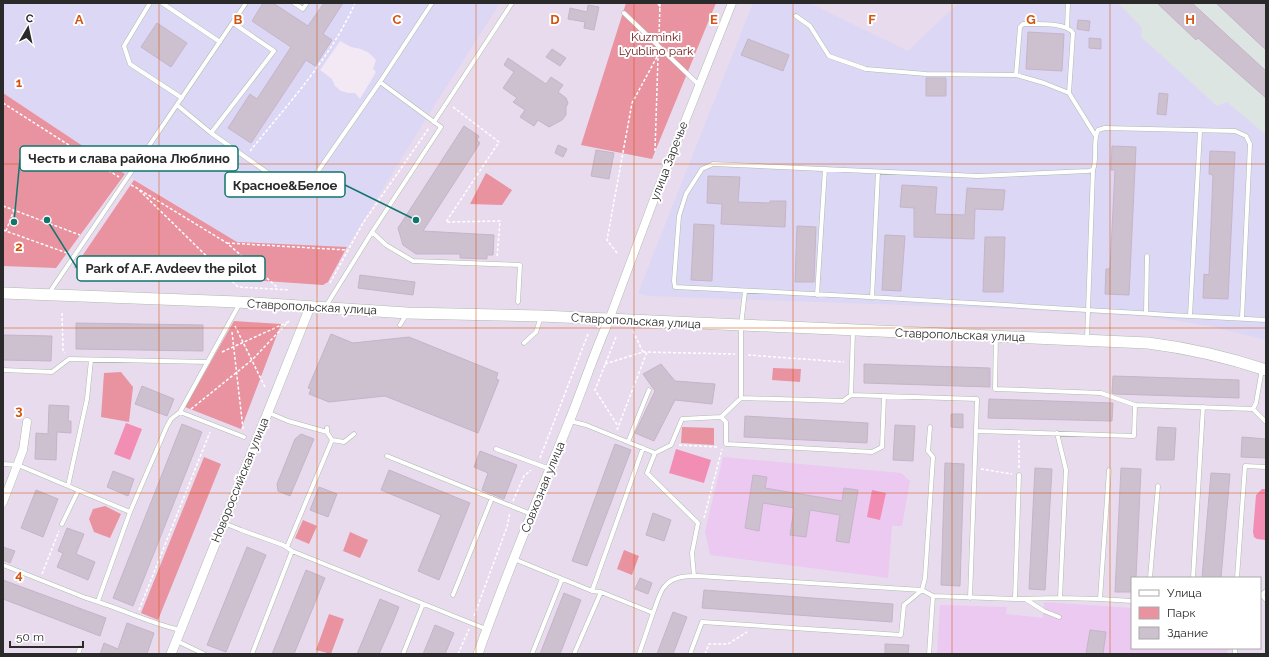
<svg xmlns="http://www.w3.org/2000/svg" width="1269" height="657" font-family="Raleway,sans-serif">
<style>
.industrial{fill:#dce5e1}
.education{fill:#ebc9f1}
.medical{fill:#dcd7f5}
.green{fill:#e992a0}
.pitch{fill:#f28db4}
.plaza{fill:#f3e9f5}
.building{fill:#cdc0cf;stroke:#c6b4c9}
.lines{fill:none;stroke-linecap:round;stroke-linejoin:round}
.service-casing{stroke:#abbcab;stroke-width:5}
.minor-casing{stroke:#abbcab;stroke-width:9}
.tertiary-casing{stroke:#abbcab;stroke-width:10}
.secondary-casing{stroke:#abbcab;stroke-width:12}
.path{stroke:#fff;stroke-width:1.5;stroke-dasharray:3 2;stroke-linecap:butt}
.service{stroke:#fff;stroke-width:4}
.minor{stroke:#fff;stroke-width:8}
.tertiary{stroke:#fff;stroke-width:9}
.secondary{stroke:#fff;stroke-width:11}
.grid{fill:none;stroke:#d5540f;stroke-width:1;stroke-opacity:0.55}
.labels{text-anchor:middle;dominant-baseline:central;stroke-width:4;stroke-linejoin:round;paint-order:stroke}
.park-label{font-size:12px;fill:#6e1315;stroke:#fff}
.street-label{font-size:12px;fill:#2a2a2a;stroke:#fff}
.grid-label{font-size:13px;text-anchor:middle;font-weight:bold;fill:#d5540f;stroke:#fff;stroke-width:4;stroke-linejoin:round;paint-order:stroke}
.leader{fill:none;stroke:#0f766e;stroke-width:1.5}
.callout-dot{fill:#0f766e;stroke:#fff;stroke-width:1.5}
.callout{fill:#fff;stroke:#0f766e;stroke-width:1.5}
.callout-label{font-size:13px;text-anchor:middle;font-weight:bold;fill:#2a2a2a}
</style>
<rect width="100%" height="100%" fill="#e9dbee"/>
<path class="industrial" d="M1118 3H1266V135L1227 102 1217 106 1141 37 1142 28Z"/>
<path class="education" d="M723 457 901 473 910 481 902 526H892L888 578 710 555 705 531Z
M1044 602 1132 608V648H1228L1227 654H937L940 605 1007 607 1006 614 1043 618Z"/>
<path class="medical" d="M3 3H500L427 117 347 247 237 242 129 176 3 93Z
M753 3H809L908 51 958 3H1118L1142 28 1141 37 1217 106 1227 102 1266 135V340L1210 326 1152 317 1012 309 648 296 638 293Z"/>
<path class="green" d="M626 3H716L652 159 581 145Z
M3 93 125 174 56 268 3 266Z
M486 173 512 190 502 205 470 204Z
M134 180 237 242 347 247 328 282 323 285 74 268Z
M234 321 281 324 241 429 185 407Z
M773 368 801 369 800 382 772 380Z
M121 372 133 387 129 422 101 417 104 373Z
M682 427 714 428V445L681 443Z
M204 457 221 464 158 620 141 613Z
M105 506 121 514 110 538 94 532 89 519 93 509Z
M303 520 317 526 309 544 295 538Z
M350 532 368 540 360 558 343 551Z
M624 550 639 556 632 575 617 569Z
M329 614 344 619 331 654 316 650Z"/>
<path class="pitch" d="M126 423 142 429 130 460 114 454Z
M676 449 711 460 704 483 669 473Z
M1262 489H1266V540L1257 539 1254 537 1253 532 1256 495Z
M872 490 886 493 880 520 867 517Z"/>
<path class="plaza" d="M340 41 351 47 361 49 369 53 376 60 373 69 376 72 360 99 355 93H348L341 91 335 86 332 79 320 70Z"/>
<path class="building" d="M263 3H273L308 26 324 3H343L323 34 332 40 315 66 306 60 251 143 228 128 250 94 257 99 291 47 252 21Z
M1157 3H1192L1266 71V98L1198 38 1196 40Z
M1216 3H1266V50Z
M588 5 599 7 594 30 584 28 585 22 568 19 570 8 587 12Z
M1078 20 1090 21 1089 31 1077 29Z
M157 23 187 43 171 67 141 47Z
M1028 32 1064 34 1062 71 1026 69Z
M1089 38 1101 39V49L1089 48Z
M748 39 789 55 783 71 741 55Z
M552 49 566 58 560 66 546 57Z
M508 58 546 84 551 77 563 85 558 92 566 98 568 103 566 107V115L562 120 549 127 538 120 534 126 520 117 525 110 513 102 517 98 503 88 514 72 504 65Z
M926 78H946V96H926Z
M1159 93 1168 94 1166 115 1157 114Z
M464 126 479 136 477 140 480 143 423 231 494 235 493 255H487V259L460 258V254H416L403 245 398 228Z
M558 145 567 149 563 157 555 153Z
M1112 146 1136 147 1129 295 1105 294 1106 269H1110L1115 170H1111Z
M596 150 614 153 609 179 591 176Z
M1210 151 1235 152 1228 299 1203 298 1204 274 1209 275 1213 175 1209 174Z
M708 176 740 177 738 202 770 203V201H786L785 227 721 224 722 204 707 203Z
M902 185 937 187 935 214 965 215 967 188 1005 190 1003 210 975 209 974 239 914 237V208L900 207Z
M694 224 714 225 712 281 691 280Z
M797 226 816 227 814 282H795Z
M885 235 905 236 901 291 882 290Z
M985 237H1005L1003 292H983Z
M360 275 415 282 413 295 358 288Z
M76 323 203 325V351L76 349Z
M331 334 353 343 409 337 498 373 496 379 499 380 478 433 385 396 329 402 309 394 311 389 308 388Z
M3 335 52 336 51 361 3 360Z
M661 364 675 381 715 384 712 404 675 400 654 441 635 433 655 391 643 374Z
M864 364 990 368V387L864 383Z
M1113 376 1239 380V398L1115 394 1112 393Z
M142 386 174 399 167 416 135 404Z
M989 399 1113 403 1112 421 988 418Z
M49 405 69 406 68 421H71V433L57 432 56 460 35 459 36 433 48 434Z
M951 414H963V428L951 427Z
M745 416 868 423 867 443 744 437Z
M182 424 202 432 133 606 113 598Z
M895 425 915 426 913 461 893 460Z
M1158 427 1176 428 1174 460H1156Z
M301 434 314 439 290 496 278 491 277 484 295 439Z
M1242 437 1266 439V458L1241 457Z
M615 444 631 450 587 566 572 561Z
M480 451 517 465 504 499 482 490 488 473 474 467Z
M945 463 964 464 960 586 941 585Z
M1035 468 1052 469 1045 590 1029 589Z
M1121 468 1141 469 1136 578H1132V592H1115Z
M389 470 470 503 439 580 418 571 441 515 381 490Z
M113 471 134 479 128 496 107 487Z
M1211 473 1230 474 1221 578H1202Z
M753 475 767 477 765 488 842 501 844 488 858 490 849 543 836 541 840 515 810 510 806 537 790 535 794 508 763 503 759 531 745 528Z
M319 487 337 494 328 517 310 510Z
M36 490 58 499 43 537 21 528Z
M653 513 671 520 664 541 646 535Z
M67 528 84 534 76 554 95 562 88 580 57 567 63 553 58 551Z
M3 547 15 551 10 563 3 560Z
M247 547 266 555 226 652 207 645Z
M306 570 325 578 294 654H272Z
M640 578 652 583 648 594 635 589Z
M3 580 106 618 100 636 3 599Z
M704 590 893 604 892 622 702 608Z
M564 593 581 600 560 654H540Z
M380 599 399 607 393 622 379 654H357Z
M673 612 687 617 673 654H657Z
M127 623 154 633 147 654H100L104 643 118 649Z
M435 625 454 633 445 654H423Z
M1090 630 1106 632 1103 654H1086Z
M885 644 909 645 908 654H885Z"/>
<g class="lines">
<g class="service-casing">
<path id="service" d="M150 3 124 46 130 64 182 98
M162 3 220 42
M294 3 303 9 307 3
M624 13 699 85
M796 16 810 26 829 56 866 69 926 74 1016 75 1044 83 1069 93 1095 135
M1067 28 1068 3
M1016 75 1020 27 1023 24C1036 24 1066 22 1073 33L1069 93
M177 105 211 133 288 187C297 190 301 189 309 184L380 82 432 3
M434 122 512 3
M211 133 274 51 233 23
M372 232 386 245 413 261 520 265 518 302
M49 293 246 3
M817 295 825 169
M872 298 878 172
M326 306 372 232 441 127 380 82
M1146 313 1147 256
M1190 316 1200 131
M1242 318 1250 144 1246 136 1235 131 1105 128 1098 130C1092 142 1098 157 1093 170L1088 171 978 176 713 164 702 169 686 194 679 216 674 281 675 287C847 295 1018 306 1190 316L1266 320
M400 325 406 315
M853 331 851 395 977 399 976 431 1134 436 1135 405 1253 409 1266 422
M996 336 995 389 1101 393 1135 405
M1087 339 1093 170
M524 343 536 332 541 317
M3 370 52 372 69 359 208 362
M741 398 843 401 851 395
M1253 409 1256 403 1262 369
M180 412 244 437
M267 412 288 421 327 432
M721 417 726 422V444L872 452 882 447 884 397
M570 421 586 425 655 453 647 473 698 523 692 553 694 576
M327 428V432L332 440 344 442 354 434
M1057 433 1066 470 1060 598 1100 599
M628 442 649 390
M496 449 550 469
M655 453 671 445 682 419 721 417 741 398V326L745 291
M387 456 531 514
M3 464 18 465 130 512
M1109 470 1100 599 1132 601
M68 486 87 399 91 360
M224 523 241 530 283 545 292 551 486 629
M62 524 78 491
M287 547 332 440
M514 559 592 591 601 592
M3 565 86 598C118 607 148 623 180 630
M1150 578 1158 486
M1193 578 1203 407
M1237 578 1245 466 1266 467
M592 591 643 448
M453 595 492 498
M1262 595 1266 600
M1260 596 1266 591
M970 598 976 431
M1015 599 1019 475
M1025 599 1044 611 1059 617
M98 601 130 512 167 426 171 419 180 412 240 303
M653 613C656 606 660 590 665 586 673 576 687 576 698 576L922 590 933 596 1015 599 1060 598
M177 641 204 654
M78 654 80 648
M252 654 292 551
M403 654 423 604
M532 654 562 579
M574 654 601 592 653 613 639 654
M690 654 702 622 901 635 904 605 922 590 925 578 933 457 928 451 930 427
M929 654 933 596
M1235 654V648"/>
</g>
<g class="minor-casing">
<path id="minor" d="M609 320 653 202 732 3
M3 502 23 450 27 422"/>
</g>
<g class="tertiary-casing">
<path id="tertiary" d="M171 654 310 307
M478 654C505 576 538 499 569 422 583 388 594 353 609 320"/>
</g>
<g class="secondary-casing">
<path id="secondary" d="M3 293 238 302 407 313 541 316 1148 343C1188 348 1227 357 1266 370"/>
</g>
<path class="path" d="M658 3 660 9
M659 37 660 3
M3 103 119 177
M453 107 499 142 446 222 500 221 497 258
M250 151C287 105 331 58 355 3
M655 151 658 57
M131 185 137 188 238 287 290 290
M140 190 227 243 278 288
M3 206 80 235
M3 230 67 253
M6 231 14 210
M227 243 347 250
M617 253 607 240 632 103 658 55
M330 283 363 223 429 128
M62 313 63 350 65 353
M235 326 265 387
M232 332 243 429
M616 337 595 390 618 426
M222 352 288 322
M643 352 735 354
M748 355 844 362
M605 364 643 352 633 331
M191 409 252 360 289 321
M617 430 647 352
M1019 440V468
M679 445 719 447
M540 458 588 334
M981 469 1012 474
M513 501 524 476 531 470
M704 518 722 449
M42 574 59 531
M139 610 210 432
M474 616 507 527 510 512
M458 654 469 629
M705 654 709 644H728L747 632"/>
<use href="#service" class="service"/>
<use href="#minor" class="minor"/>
<use href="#tertiary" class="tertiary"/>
<use href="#secondary" class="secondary"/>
</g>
<path class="grid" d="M159 3V654M317 3V654M476 3V654M634 3V654M793 3V654M952 3V654M1110 3V654M3 164H1266M3 328H1266M3 493H1266"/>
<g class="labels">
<g class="park-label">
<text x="656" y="37">Kuzminki<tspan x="656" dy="14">Lyublino park</tspan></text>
</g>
<g class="street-label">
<text transform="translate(669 161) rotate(-69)">улица Заречье</text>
<text transform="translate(312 307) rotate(3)">Ставропольская улица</text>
<text transform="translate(636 321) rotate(3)">Ставропольская улица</text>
<text transform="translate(960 335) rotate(2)">Ставропольская улица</text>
<text transform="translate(240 480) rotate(-68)">Новороссийская улица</text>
<text transform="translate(543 487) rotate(-68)">Совхозная улица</text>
</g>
</g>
<g class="grid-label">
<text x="79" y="24">A</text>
<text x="238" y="24">B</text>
<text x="397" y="24">C</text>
<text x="555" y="24">D</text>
<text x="714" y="24">E</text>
<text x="872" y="24">F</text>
<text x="1031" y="24">G</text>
<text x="1190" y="24">H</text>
<text x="19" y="87">1</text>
<text x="19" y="251">2</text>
<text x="19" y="415">3</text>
<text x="19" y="579">4</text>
</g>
<path class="leader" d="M14 222L20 159M416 220L345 185M47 220L77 268"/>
<g class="callout-dot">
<circle cx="14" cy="222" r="4"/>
<circle cx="416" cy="220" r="4"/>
<circle cx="47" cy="220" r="4"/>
</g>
<g class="callout">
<rect x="20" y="146" width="218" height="25" rx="4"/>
<rect x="225" y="172" width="120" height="25" rx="4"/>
<rect x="77" y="256" width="188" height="25" rx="4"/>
</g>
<g class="callout-label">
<text x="129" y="163">Честь и слава района Люблино</text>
<text x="285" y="190">Красное&amp;Белое</text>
<text x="171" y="273">Park of A.F. Avdeev the pilot</text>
</g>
<rect width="1269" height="657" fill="none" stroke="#2a2a2a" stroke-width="8"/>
<rect x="1131" y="577" width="130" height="72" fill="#ffffff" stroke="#aaaaaa"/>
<rect x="1139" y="590" width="20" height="6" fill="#ffffff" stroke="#aaaaaa"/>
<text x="1167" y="597" font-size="12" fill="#2a2a2a">Улица</text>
<rect x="1139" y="607" width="20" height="12" fill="#e992a0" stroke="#aaaaaa"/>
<text x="1167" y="617" font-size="12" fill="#2a2a2a">Парк</text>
<rect x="1139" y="627" width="20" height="12" fill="#cdc0cf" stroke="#aaaaaa"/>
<text x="1167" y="637" font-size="12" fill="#2a2a2a">Здание</text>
<g transform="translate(28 28) rotate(9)" stroke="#ffffff" stroke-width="3" paint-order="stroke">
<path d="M0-3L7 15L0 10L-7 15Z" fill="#2a2a2a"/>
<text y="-6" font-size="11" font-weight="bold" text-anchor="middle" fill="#2a2a2a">С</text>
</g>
<path d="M10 641v6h73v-6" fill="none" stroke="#2a2a2a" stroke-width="2"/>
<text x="16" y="641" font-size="12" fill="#2a2a2a" stroke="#ffffff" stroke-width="3" paint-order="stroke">50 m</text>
</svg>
